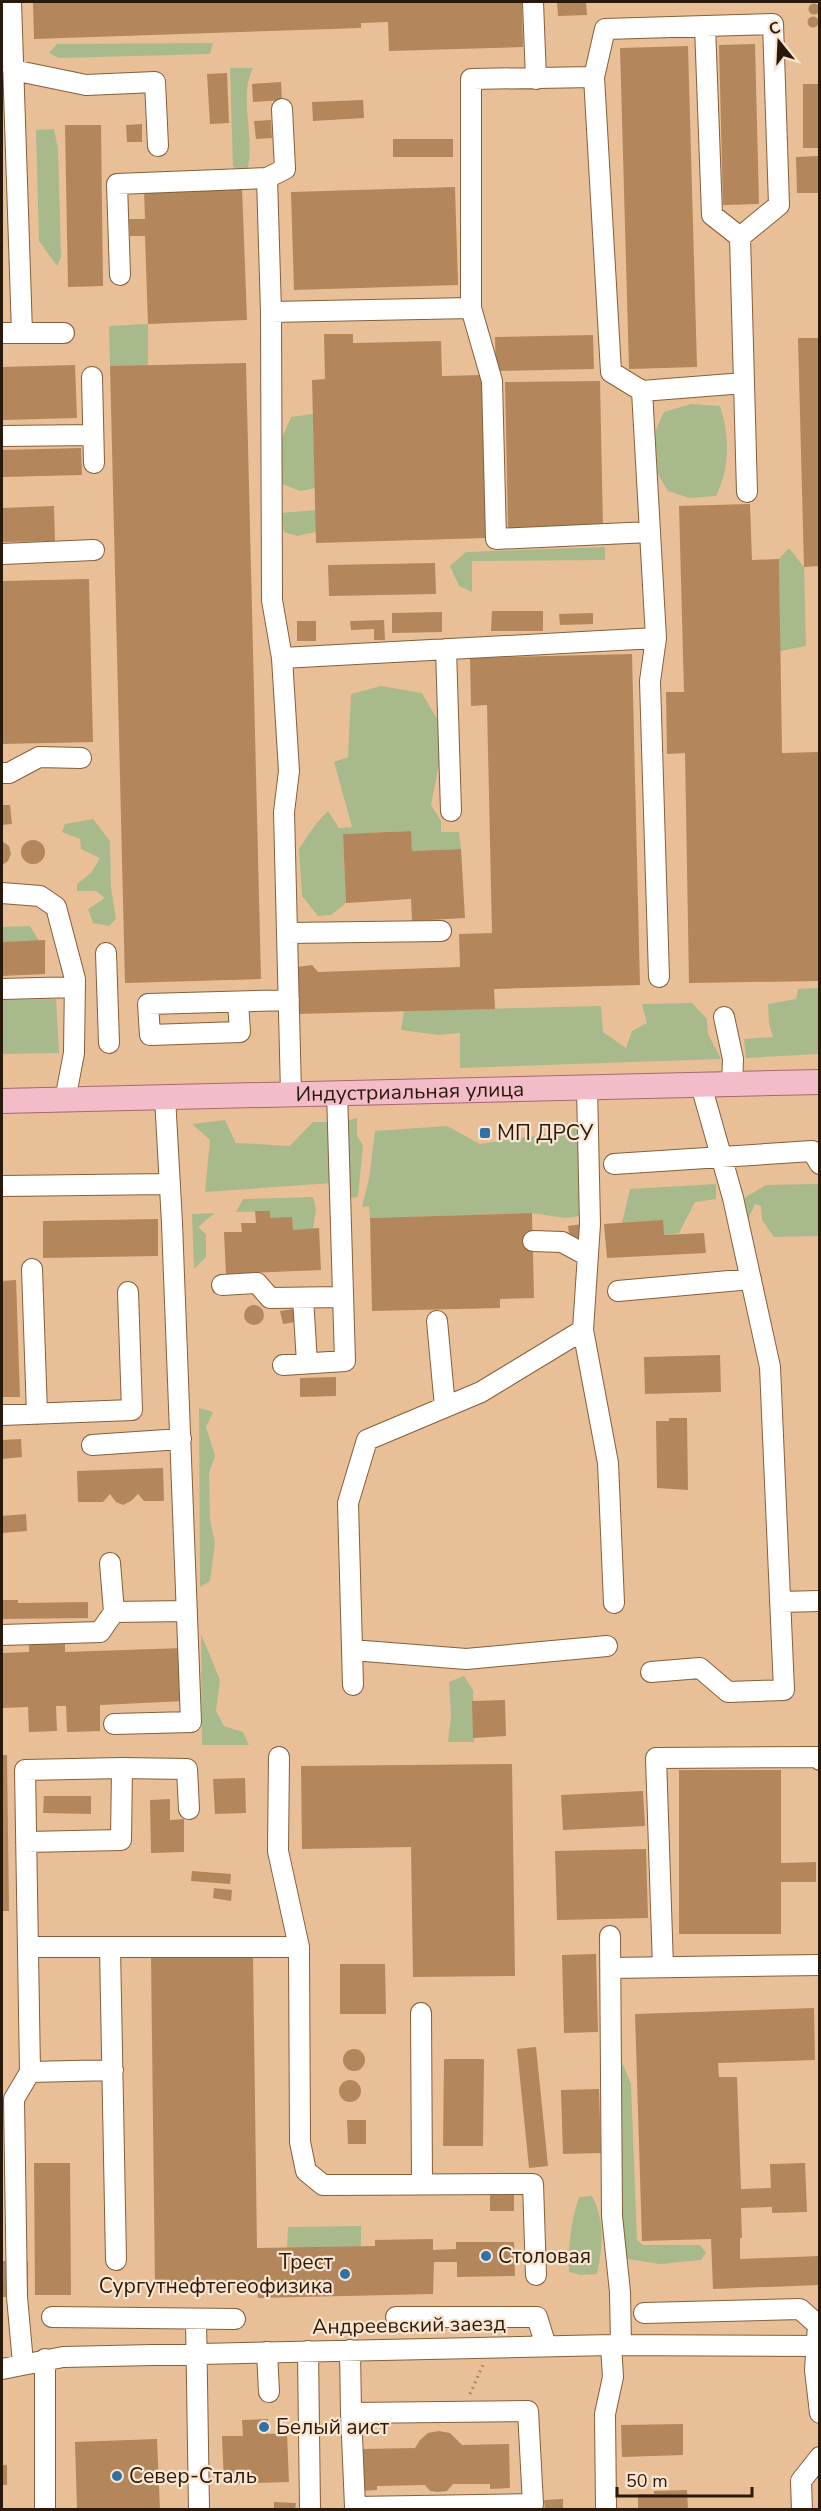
<svg xmlns="http://www.w3.org/2000/svg" width="821" height="2511" font-family="'Nunito Sans',sans-serif">
<style>
.green{fill:#a8ba8c}
.building{fill:#b3875b}
.lines{fill:none;stroke-linecap:round;stroke-linejoin:round}
.minor-casing{stroke:#855f3a;stroke-width:22}
.major-casing{stroke:#a6676f;stroke-width:26}
.path{stroke:#9e7e60;stroke-width:3;stroke-dasharray:1.5 4.5;stroke-linecap:butt}
.minor{stroke:#fff;stroke-width:20}
.major{stroke:#f2bdc9;stroke-width:24}
.poi-dot{fill:#2e72a8;stroke:#fae5d0;stroke-width:2}
.labels{text-anchor:middle;dominant-baseline:central;stroke-width:4.5;stroke-linejoin:round;paint-order:stroke}
.street-label{font-size:21px;fill:#29190a;stroke:#fae5d0}
.poi-label{font-size:21px;fill:#29190a;stroke:#fae5d0;text-anchor:start}
</style>
<rect width="100%" height="100%" fill="#e9bf97"/>
<path class="green" d="M213 43 210 54 59 58 49 53 57 44Z
M230 68H253C238 97 256 139 247 172L233 167Z
M54 129 58 149 61 257 57 266 39 241 36 130Z
M148 324V366H110L109 326Z
M691 404 720 406C730 437 730 467 716 496L689 498 668 491 658 474 655 432 664 412Z
M313 414 315 488 300 491 280 483 279 445 291 417Z
M316 510V532L297 536 284 532 281 513Z
M605 547V560L472 561V592L459 586 450 566 466 552Z
M789 548 804 567 806 646 780 651 779 559Z
M381 686 422 693 440 724 439 764 431 805 441 821V832H459L461 849 412 851 410 831 343 834 346 903 331 915 318 916 302 896 299 849 315 825 328 811 339 828 352 827 334 762 348 757 351 694Z
M93 819 110 841 111 888 116 919 109 926 93 923 88 909 105 898 96 891H77V884L91 873 100 858 81 849 80 839 62 832 65 824Z
M30 926 39 941 2 942V927Z
M819 988V1054L746 1058 744 1039 773 1037 769 1023 768 1004 796 999 798 989Z
M56 999 59 1053 2 1054V1000Z
M692 1003 707 1019 708 1034 721 1059 460 1068V1033L438 1035 401 1030 404 1011 601 1006 603 1032 626 1048 632 1031 647 1023 642 1004Z
M357 1118V1136L363 1145 358 1197 348 1198 345 1121Z
M225 1120 236 1143 290 1146 313 1122H330L332 1183 205 1192 210 1140 192 1124Z
M561 1123 581 1125V1216L565 1218 532 1213 370 1218 369 1206 362 1207 369 1179 375 1131 447 1126 480 1144 547 1134Z
M716 1184V1199L695 1202 679 1233 664 1235 622 1223 630 1189Z
M819 1184V1236L774 1237 762 1220 761 1206 755 1204 747 1222 744 1198 766 1185Z
M313 1197 316 1209 313 1229 293 1230 270 1218 269 1211 236 1212 243 1199Z
M215 1213 198 1227 206 1234V1257L194 1269 192 1214Z
M199 1408 213 1412 206 1427 215 1456 209 1473 210 1520 215 1543 210 1581 200 1587Z
M201 1634 220 1680 216 1711 224 1726 243 1732 249 1745H202Z
M464 1676 473 1690 474 1742H448L451 1716 449 1682Z
M623 2064 631 2084 637 2240 643 2245H700L706 2253 701 2260 660 2264 627 2259 622 2232 619 2072Z
M592 2196C605 2220 603 2247 597 2274L581 2275 569 2272C568 2246 571 2221 579 2197Z
M361 2226V2247L287 2248 288 2227Z"/>
<path class="building" d="M33 2H522L523 47 389 51 388 22 361 23V28L34 39Z
M557 2H586L587 15 558 16Z
M808.5 9a5.5 5.5 0 1 1 11 0a5.5 5.5 0 1 1-11 0Z
M807.5 22a5.5 5.5 0 1 1 11 0a5.5 5.5 0 1 1-11 0Z
M755 44 759 204 723 205 719 45Z
M688 46 697 367 629 369 620 48Z
M227 73 229 123 210 124 207 74Z
M281 82 282 100 253 102 252 84Z
M803 84H819V148H803Z
M363 100 364 118 313 121 312 102Z
M271 120 272 138 256 139 254 121Z
M142 124V142H127L126 125Z
M65 125H101L103 286 68 287Z
M393 139H453V157H393Z
M819 156V193H797L796 157Z
M242 187 247 320 148 324 145 236H130L129 219H145L144 191Z
M455 187 458 285 294 290 291 192Z
M324 334H353V343L441 341 442 376 482 375 486 538 316 543 312 380 325 379Z
M593 335 594 369 496 371 495 337Z
M798 338H819V566L804 567Z
M246 363 261 979 125 983 110 366Z
M75 365 77 418 2 420V367Z
M600 381 603 527 508 529 505 382Z
M81 448 82 475 2 477V450Z
M750 504 752 560 779 559 782 753 819 752V981L689 983 685 753 667 754 666 692H684L679 506Z
M54 506 55 541 2 542V508Z
M435 563 436 594 329 596 328 565Z
M89 579 93 742 2 744V581Z
M492 611H543V631H491Z
M442 612V632L392 633V613Z
M593 613V624L560 625 559 614Z
M384 620 385 640H374V629L351 630 350 621Z
M297 621H316V641H297Z
M632 654 640 985 494 989 495 1009 296 1014 297 967 312 965 318 972 460 967 459 934 492 933 487 705 471 706 470 658Z
M2 805H10L12 824 2 825Z
M411 831 412 851 461 849 465 918 412 921 411 899 346 903 343 834Z
M21 852a12 12 0 1 1 24 0a12 12 0 1 1-24 0Z
M2 841 9 846 11 854 8 861 2 865Z
M45 940V974L2 976V942Z
M255 1211H270V1218L292 1217 293 1230 319 1228 321 1270 226 1274 224 1232H242L241 1223H256Z
M532 1213 534 1298 500 1299V1308L372 1311 370 1218Z
M158 1219V1256L43 1258V1221Z
M663 1220 664 1235 704 1233 706 1253 607 1258 604 1224Z
M582 1224 583 1238 570 1239 568 1226Z
M16 1280 20 1397H2V1281Z
M244 1315a10 10 0 1 1 20 0a10 10 0 1 1-20 0Z
M293 1309 295 1322 283 1324 280 1311Z
M720 1355 721 1392 645 1394 644 1357Z
M336 1377V1396L300 1397V1378Z
M669 1418H687L688 1490 657 1488 656 1421H669Z
M21 1439 22 1457 2 1459V1440Z
M163 1468 164 1501H144L138 1494 131 1501 123 1505 116 1502 110 1494 103 1502H78L77 1471Z
M26 1514 27 1531 2 1533V1516Z
M2 1600H18V1603L88 1602V1618L2 1619Z
M65 1642V1652L183 1648 185 1701 100 1705V1731L67 1732 66 1706H56L57 1731 29 1732 28 1707 2 1708V1653L29 1652V1643Z
M505 1700 506 1736 473 1738 472 1701Z
M2 1755H7L9 1911H2Z
M512 1764 515 1976 413 1977 411 1847 302 1849 301 1766Z
M679 1770H781V1863L816 1862V1882H781V1934H679Z
M245 1778 246 1813 215 1814 213 1779Z
M643 1791 645 1826 563 1830 561 1795Z
M44 1796H91V1814L43 1813Z
M170 1799V1820L184 1819V1852L151 1853 150 1800Z
M646 1849 648 1918 557 1920 555 1851Z
M192 1871 231 1874 230 1884 191 1881Z
M214 1888 232 1890 231 1901 213 1898Z
M596 1954 598 2032 564 2033 562 1955Z
M253 1956 257 2248 375 2246V2240L433 2239V2250L456 2249V2242H514L515 2276 457 2277V2262H434L433 2294 258 2298 257 2286 155 2287 151 1957Z
M340 1964H385L386 2014H340Z
M814 2008 815 2060 718 2063 719 2077H737L741 2189 771 2188 770 2164 805 2163 807 2212 772 2213V2207L741 2208 742 2238H740V2259L819 2256V2285L713 2289 711 2239 642 2241 635 2014Z
M536 2047 548 2166 529 2168 517 2049Z
M343 2060a11 11 0 1 1 22 0a11 11 0 1 1-22 0Z
M444 2059H484L483 2146H443Z
M339 2091a11 11 0 1 1 22 0a11 11 0 1 1-22 0Z
M599 2089 601 2153 563 2154 561 2090Z
M347 2120H366V2144H348Z
M34 2163H70L71 2295H35Z
M490 2193H514V2211H490Z
M2 2261H28V2297H2Z
M268 2419V2434L287 2433 289 2482 224 2484 222 2436H243L242 2420Z
M683 2424V2455L622 2457 621 2425Z
M439 2431 450 2433 462 2445 509 2444 510 2488 490 2489V2484H453L447 2491 438 2492 430 2491 425 2485 377 2486V2490L361 2491V2449L415 2448 420 2440 428 2433Z
M157 2439 160 2510H77L75 2442Z
M2 2465H7V2485H2Z
M687 2490 688 2510H638V2494H654V2491Z
M563 2499V2510H545L544 2500Z
M274 2502 296 2503 295 2510H274Z"/>
<g class="lines">
<g class="minor-casing">
<path id="minor" d="M11 2 22 333
M533 2 536 79
M705 26 712 215 740 237 747 492
M13 70 86 85 155 82 158 146
M282 109 285 169 267 178 271 312 272 600 282 658 289 771 284 812 291 1093
M740 237 779 205 773 24 605 29 594 77 611 372 642 391 744 383
M120 275 117 184 267 178
M471 308 492 381 496 539 650 532
M271 312 471 308V79L594 77
M2 333H64
M92 377 94 463
M642 391 656 638 650 681 659 977
M2 436 93 435
M2 554 94 550
M446 649 451 811
M282 658 656 638
M2 773H9L39 757 81 758
M2 893 40 896 56 907 75 979 74 1053 65 1100
M287 933 441 931
M106 953 109 1043
M2 989 75 987
M238 1002 240 1032 150 1035 148 1004 289 1000
M724 1017 733 1059 732 1085
M614 1164 812 1151 820 1164
M2 1186 170 1184
M533 1241 562 1242 588 1256
M32 1269 37 1414
M222 1285 257 1283 270 1298 342 1297
M618 1291 751 1279
M303 1298 307 1363
M437 1321 445 1407
M583 1330 608 1463 614 1603
M283 1365 345 1361 337 1092
M2 1415 132 1410 128 1292
M92 1445 181 1439
M110 1563 114 1612
M780 1602 820 1601
M2 1635 100 1632 114 1612 187 1611
M352 1650 466 1659 607 1646
M651 1672 700 1668 728 1692 784 1690 770 1367 733 1198 701 1085
M353 1685 348 1503 367 1440 481 1392 583 1330 590 1224 587 1087
M114 1724 191 1722 172 1223 165 1097
M279 1757 278 1851 299 1947 300 2142 306 2171 323 2185 533 2184 536 2275
M26 1842 121 1840 122 1768
M610 1936 612 2216 620 2292 621 2345
M30 1947H299
M110 1948 116 2260
M663 1967 656 1758 817 1757 820 1760
M611 1968 820 1965
M421 2013 422 2184
M30 2072 113 2070
M644 2313 800 2309 818 2325 815 2370 820 2413
M52 2317 235 2319
M396 2317H537L546 2346
M196 2319 199 2510
M350 2350 351 2413 528 2411 533 2504 355 2507 351 2413
M308 2351 310 2510
M267 2352 269 2392
M45 2359V2510
M23 2363 17 2297 14 2099 30 2072 25 1770 122 1768 187 1769 189 1809
M2 2369 63 2357 611 2345 820 2346
M606 2510 605 2414 613 2377 611 2345
M802 2510 801 2481 820 2457"/>
</g>
<g class="major-casing">
<g id="major">
<path id="s1" d="M2 1101 820 1082"/>
</g>
</g>
<path class="path" d="M470 2394 483 2365"/>
<use href="#minor" class="minor"/>
<use href="#major" class="major"/>
</g>
<g class="poi-dot">
<rect x="479" y="1127" width="12" height="12" rx="3"/>
<circle cx="486" cy="2256" r="6"/>
<circle cx="345" cy="2274" r="6"/>
<circle cx="264" cy="2427" r="6"/>
<circle cx="117" cy="2476" r="6"/>
</g>
<g class="labels">
<g class="street-label">
<text stroke="none"><textPath href="#s1" startOffset="408">Индустриальная улица</textPath></text>
<text transform="translate(409 2325) rotate(-1)">Андреевский заезд</text>
</g>
<g class="poi-label">
<text x="497" y="1133">МП ДРСУ</text>
<text x="498" y="2256">Столовая</text>
<text x="333" y="2262" text-anchor="end">Трест<tspan x="333" dy="24">Сургутнефтегеофизика</tspan></text>
<text x="276" y="2427">Белый аист</text>
<text x="129" y="2476">Север-Сталь</text>
</g>
</g>
<rect width="821" height="2511" fill="none" stroke="#29190a" stroke-width="6"/>
<g transform="translate(779 42) rotate(342)" stroke="#fae5d0" stroke-width="4.5" paint-order="stroke">
<path d="M0-4.5L10 22L0 15L-10 22Z" fill="#29190a"/>
<text y="-9" font-size="16" font-weight="bold" text-anchor="middle" fill="#29190a">С</text>
</g>
<path d="M617 2487v9h135v-9" fill="none" stroke="#29190a" stroke-width="3"/>
<text x="626" y="2487" font-size="18" fill="#29190a" stroke="#fae5d0" stroke-width="4.5" paint-order="stroke">50 m</text>
</svg>
